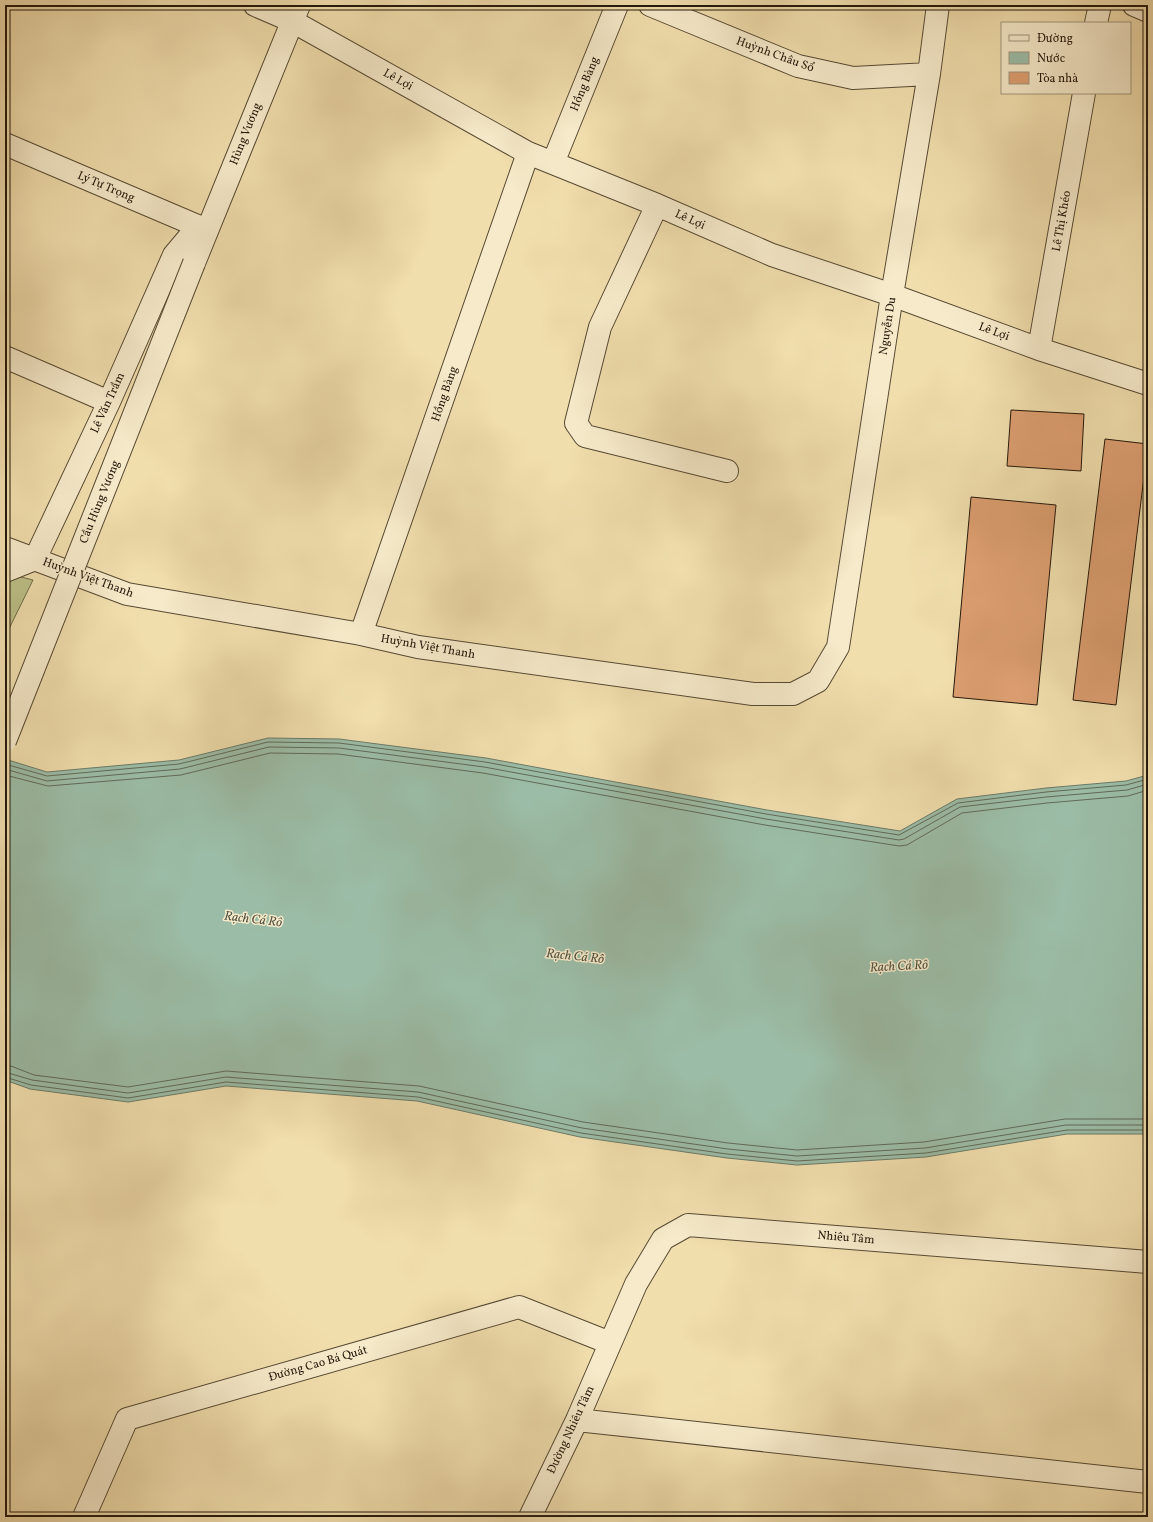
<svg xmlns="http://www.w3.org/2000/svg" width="1153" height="1522" font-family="Vollkorn,serif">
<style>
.green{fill:#bdc088;stroke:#706c4a}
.water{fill:#9bbca6;stroke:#6b7a68}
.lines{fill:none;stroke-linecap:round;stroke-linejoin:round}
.shore{stroke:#606a58;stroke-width:1}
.building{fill:#dc9e70;stroke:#24180b}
.minor-casing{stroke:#574a34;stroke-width:24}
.minor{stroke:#f6eaca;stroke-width:22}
.minor-bridge-casing{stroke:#574a34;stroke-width:24;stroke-linecap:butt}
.minor-bridge{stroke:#f6eaca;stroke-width:22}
.labels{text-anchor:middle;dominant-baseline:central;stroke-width:3;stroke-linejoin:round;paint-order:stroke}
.street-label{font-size:12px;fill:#24180b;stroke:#f6eaca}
.water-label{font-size:13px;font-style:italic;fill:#4e5141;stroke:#f6eaca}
</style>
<rect width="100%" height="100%" fill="#f1dead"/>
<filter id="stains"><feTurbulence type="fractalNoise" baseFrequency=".005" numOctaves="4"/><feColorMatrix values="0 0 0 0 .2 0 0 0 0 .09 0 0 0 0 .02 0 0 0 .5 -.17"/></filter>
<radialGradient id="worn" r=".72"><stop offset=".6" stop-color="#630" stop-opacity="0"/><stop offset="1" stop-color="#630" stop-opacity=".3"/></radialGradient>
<path class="green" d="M5 573 33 580 5 637Z"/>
<path class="water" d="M268 738 339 739 486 758 767 810 900 831 957 799 1046 788 1126 781 1148 775V1134H1067L926 1157 797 1165 727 1158 580 1137 417 1101 226 1086 128 1102 30 1089 5 1080V759L47 772 179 760Z"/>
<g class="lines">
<path class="shore" d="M5 764 47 776 179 764 268 742 339 743 485 762 766 814 899 835 958 803 1046 792 1126 785 1148 779
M5 769 47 781 180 769 269 747 339 748 484 767 766 819 899 840 904 839 960 807 1046 797 1127 790 1148 784
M5 775 48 786 181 775 270 753 338 754 483 773 765 825 899 846 907 845 962 813 1047 803 1128 796 1148 790
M5 1066H11L34 1075 128 1087 226 1071 419 1086 583 1122 728 1143 797 1150 924 1142 1065 1119H1148
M5 1072 32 1080 128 1093 226 1077 418 1092 582 1128 728 1149 797 1156 925 1148 1066 1125H1148
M5 1077 31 1085 128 1098 226 1082 418 1097 581 1133 727 1154 797 1161 926 1153 1067 1130H1148"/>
</g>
<path class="building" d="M1011 410 1084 414 1081 471 1007 466Z
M1105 439 1148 444 1116 705 1073 700Z
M971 497 1056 505 1037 705 953 697Z"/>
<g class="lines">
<g class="minor-casing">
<path id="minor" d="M255 5 292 21 528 153 657 205 772 255 892 295 1039 349 1148 384
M650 5 798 66 853 78 929 74
M1134 5 1148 11
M1096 23 1100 5
M5 144 207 230
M553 163 617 5
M657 205 600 327 576 423 585 436 727 471
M194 263 299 5
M1039 349 1084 93
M5 357 109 402
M5 548 127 594 361 634 418 647 753 694H793L818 681 838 647 892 295 929 74 938 5
M5 571 35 559 109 402 174 255 190 236 207 230
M361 634 528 153
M577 1420 1148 1482
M84 1517 127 1419 519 1307 610 1343
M530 1517 577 1420 636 1284 663 1239 688 1225 1148 1262"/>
</g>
<use href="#minor" class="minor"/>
<g class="minor-bridge-casing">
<path id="minor-bridge" d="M5 741 194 263"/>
</g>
<use href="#minor-bridge" class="minor-bridge"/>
</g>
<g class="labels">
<g class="street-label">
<text transform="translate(775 55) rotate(20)">Huỳnh Châu Sổ</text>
<text transform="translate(398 80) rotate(29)">Lê Lợi</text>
<text transform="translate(585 84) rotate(-68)">Hồng Bàng</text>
<text transform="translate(246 134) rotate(-68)">Hùng Vương</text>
<text transform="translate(106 187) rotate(23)">Lý Tự Trọng</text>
<text transform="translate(690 220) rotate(24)">Lê Lợi</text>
<text transform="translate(1062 221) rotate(-80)">Lê Thị Khéo</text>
<text transform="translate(888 326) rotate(-81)">Nguyễn Du</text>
<text transform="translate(994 332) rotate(20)">Lê Lợi</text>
<text transform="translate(445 394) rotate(-71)">Hồng Bàng</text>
<text transform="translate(108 403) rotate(-65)">Lê Văn Trầm</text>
<text transform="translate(100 502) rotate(-68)">Cầu Hùng Vương</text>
<text transform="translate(88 578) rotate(20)">Huỳnh Việt Thanh</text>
<text transform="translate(428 647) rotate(10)">Huỳnh Việt Thanh</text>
<text transform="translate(846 1238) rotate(5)">Nhiêu Tâm</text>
<text transform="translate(318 1364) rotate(-16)">Đường Cao Bá Quát</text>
<text transform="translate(571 1430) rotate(-65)">Đường Nhiêu Tâm</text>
</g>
<g class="water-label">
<text transform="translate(253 920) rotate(7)">Rạch Cá Rô</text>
<text transform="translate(575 957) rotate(6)">Rạch Cá Rô</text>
<text transform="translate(899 967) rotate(-3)">Rạch Cá Rô</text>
</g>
</g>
<rect width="1153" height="1522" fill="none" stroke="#f1dead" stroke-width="20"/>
<rect x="6" y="6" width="1141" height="1510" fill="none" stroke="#24180b" stroke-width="2"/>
<rect x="10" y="10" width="1133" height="1502" fill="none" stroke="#24180b"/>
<rect x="1001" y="22" width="130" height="72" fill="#f6eaca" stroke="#a2967e"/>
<rect x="1009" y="35" width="20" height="6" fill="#f6eaca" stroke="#a2967e"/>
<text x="1037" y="42" font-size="12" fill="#24180b">Đường</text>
<rect x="1009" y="52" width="20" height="12" fill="#9bbca6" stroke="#a2967e"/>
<text x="1037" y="62" font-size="12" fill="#24180b">Nước</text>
<rect x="1009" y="72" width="20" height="12" fill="#dc9e70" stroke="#a2967e"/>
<text x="1037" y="82" font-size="12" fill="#24180b">Tòa nhà</text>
<rect width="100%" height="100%" filter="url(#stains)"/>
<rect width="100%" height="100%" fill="url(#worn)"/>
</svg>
